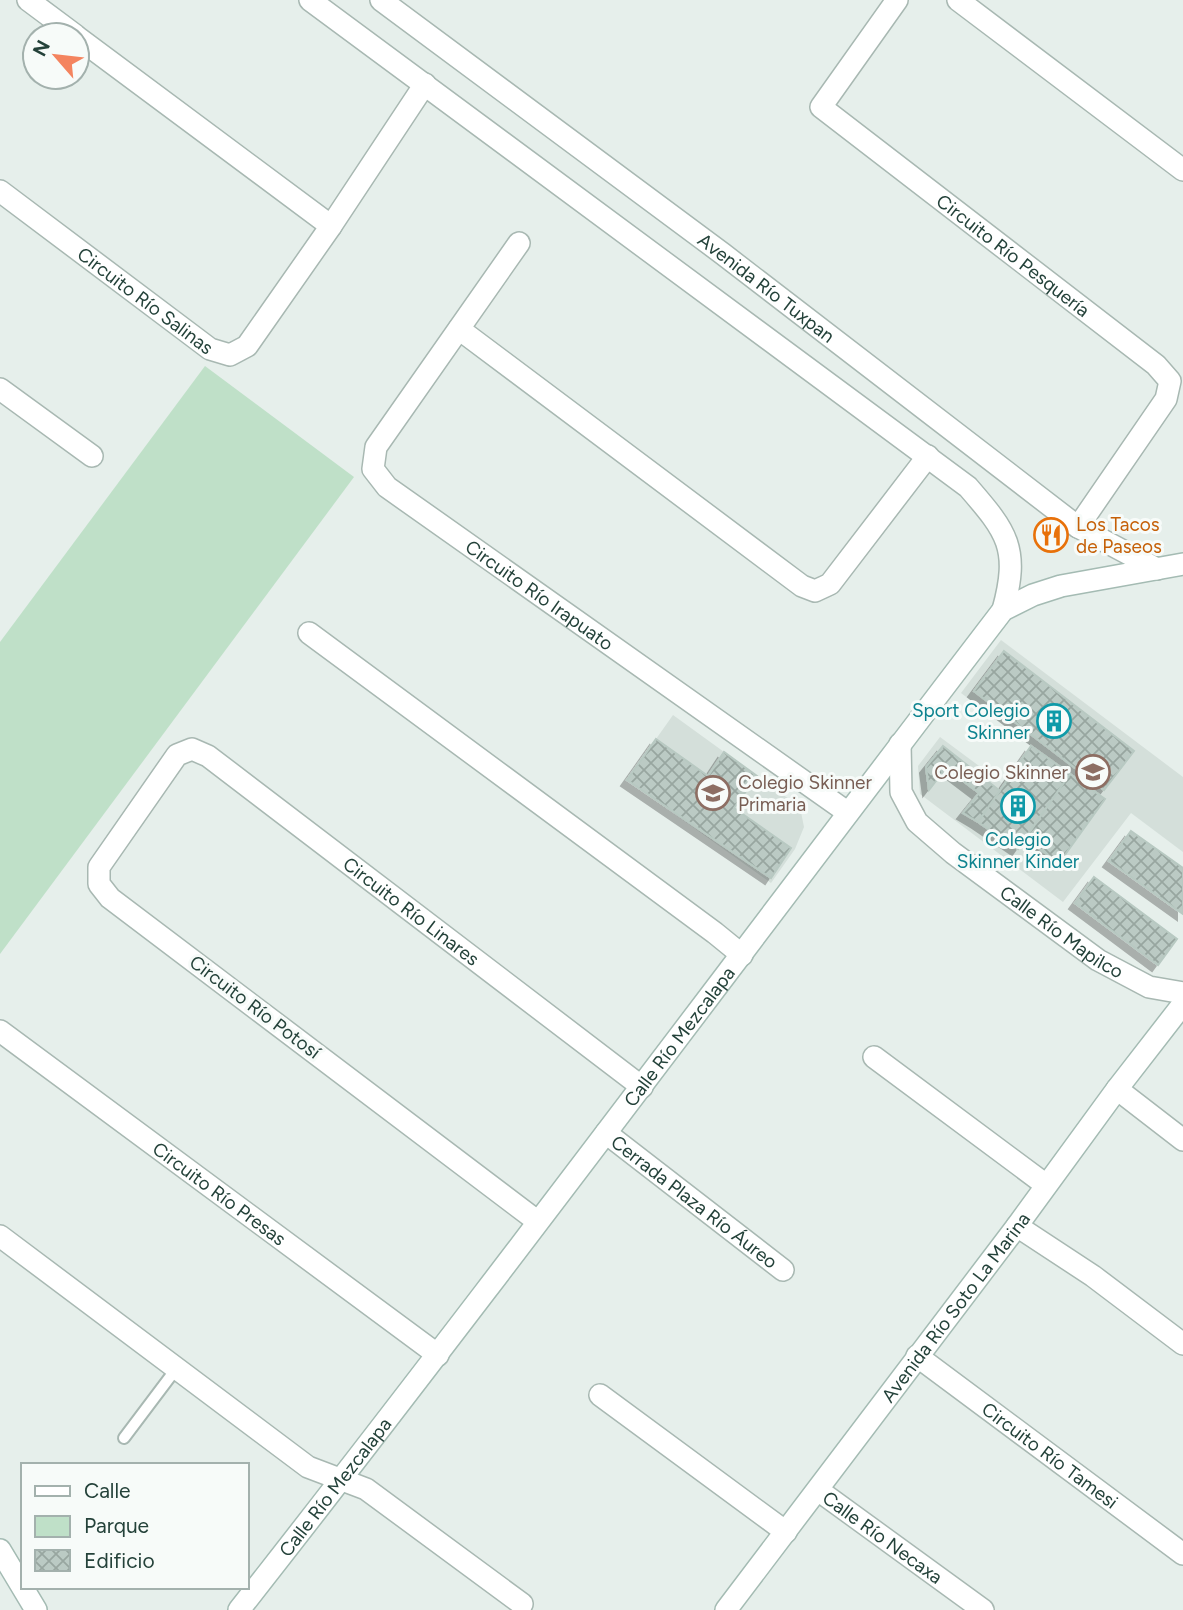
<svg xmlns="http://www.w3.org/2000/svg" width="1183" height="1610" font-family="Figtree,sans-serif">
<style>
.built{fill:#d4dfda}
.park{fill:#bfe0c8}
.building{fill:url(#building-cross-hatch);stroke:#b8c9c2;stroke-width:2;filter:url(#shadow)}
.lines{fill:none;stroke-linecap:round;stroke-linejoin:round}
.lane-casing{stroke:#a8b8b2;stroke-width:14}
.street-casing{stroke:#a8b8b2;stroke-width:24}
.secondary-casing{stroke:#a4bbb3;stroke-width:24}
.lane{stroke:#fff;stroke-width:10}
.street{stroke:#fff;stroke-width:21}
.secondary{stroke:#fff;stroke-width:21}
.labels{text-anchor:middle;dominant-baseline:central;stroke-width:6;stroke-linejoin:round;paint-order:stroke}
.street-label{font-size:19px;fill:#24423a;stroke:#f7fbf9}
.food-label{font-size:19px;fill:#c56008;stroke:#f7fbf9;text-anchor:start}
.culture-label{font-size:19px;fill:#0d838f;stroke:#f7fbf9;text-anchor:end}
.education-label{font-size:19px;fill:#785e54;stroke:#f7fbf9;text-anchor:end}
</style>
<defs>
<pattern id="building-cross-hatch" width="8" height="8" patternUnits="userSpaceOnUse" patternTransform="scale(1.75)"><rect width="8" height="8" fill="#bbcac4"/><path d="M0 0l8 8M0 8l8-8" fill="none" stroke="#98a6a0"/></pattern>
<filter id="shadow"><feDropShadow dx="-6" dy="6" stdDeviation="0" flood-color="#0004"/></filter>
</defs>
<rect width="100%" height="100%" fill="#e6efeb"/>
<path class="built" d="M1001 640 1183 777V852L1131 813 1063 902 920 794 918 766 940 737 1002 783 1031 746 961 693Z
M673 715 800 807 804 827 795 849 771 883 627 780Z"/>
<path class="park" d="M205 366 354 477 0 954V642Z"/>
<path class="building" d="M1004 651 1134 751 1104 790 974 691Z
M656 739 708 776 724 752 757 776 734 808 791 848 771 878 627 780Z
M943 746 1000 791 978 822 963 813 979 793 946 768 929 790 926 767Z
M1031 746 1070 774 1018 849 978 822Z
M1070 774 1105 799 1059 863 1025 838Z
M1131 831 1183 868V914L1109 861Z
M1094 877 1177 939 1158 965 1075 903Z"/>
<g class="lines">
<g class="lane-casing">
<path id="lane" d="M124 1438 176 1369"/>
</g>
<g class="street-casing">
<g id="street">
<path d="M28 0 75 35"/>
<path d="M310 0 968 487C1007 532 1020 548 1003 610"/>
<path id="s1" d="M381 0 723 254 1078 527 1157 569"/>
<path id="s2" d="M897 0 821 107 1156 365 1170 381 1166 399 1078 527"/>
<path d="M958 0 1183 170"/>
<path d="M77 37 331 226"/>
<path id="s3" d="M0 191 210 349 230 355 247 346 331 226 425 84"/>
<path id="s4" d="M519 243 376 447 373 469 387 487 847 812"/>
<path d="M459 329 802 586 815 591 830 584 928 456"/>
<path d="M0 389 92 456"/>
<path d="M309 633 715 933 742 955"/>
<path id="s5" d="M900 744 901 792 917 822 953 853 1098 960 1149 987 1183 993"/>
<path id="s6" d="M0 1031 438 1355"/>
<path d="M874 1057 1046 1185"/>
<path d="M1117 1089 1183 1140"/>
<path id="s7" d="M606 1133 783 1270"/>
<path id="s8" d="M537 1221 110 898 99 884V867L177 755 192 749 208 756 642 1087"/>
<path d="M1017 1226 1093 1276 1183 1344"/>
<path d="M0 1236 308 1467 366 1489 522 1604"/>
<path id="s9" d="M917 1356 1183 1554"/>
<path d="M600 1395 786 1532"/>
<path id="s10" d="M818 1490 983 1610"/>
</g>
</g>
<g class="secondary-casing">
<g id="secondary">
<path d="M0 1550 36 1610"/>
<path id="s11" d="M239 1610C498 1280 748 943 1003 610L1033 595 1061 586 1183 564"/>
<path id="s12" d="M726 1610 1017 1226 1117 1089 1183 1004"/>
</g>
</g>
<use href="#lane" class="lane"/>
<use href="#street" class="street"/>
<use href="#secondary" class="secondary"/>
</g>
<defs>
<g id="restaurant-ring" transform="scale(1.75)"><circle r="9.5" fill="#f7fbf9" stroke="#e8710a" stroke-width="1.5"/><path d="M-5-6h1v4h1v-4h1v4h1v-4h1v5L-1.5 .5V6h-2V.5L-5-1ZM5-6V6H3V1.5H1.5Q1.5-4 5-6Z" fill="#e8710a"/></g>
<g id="building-ring" transform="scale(1.75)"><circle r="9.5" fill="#f7fbf9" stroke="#0f9aa8" stroke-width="1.5"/><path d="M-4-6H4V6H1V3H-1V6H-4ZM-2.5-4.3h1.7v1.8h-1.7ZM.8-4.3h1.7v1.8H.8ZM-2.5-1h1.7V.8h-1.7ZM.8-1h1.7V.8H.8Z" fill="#0f9aa8"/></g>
<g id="school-ring" transform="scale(1.75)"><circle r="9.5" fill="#f7fbf9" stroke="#8d6e63" stroke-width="1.5"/><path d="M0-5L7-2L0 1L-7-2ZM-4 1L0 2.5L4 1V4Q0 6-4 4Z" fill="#8d6e63"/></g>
</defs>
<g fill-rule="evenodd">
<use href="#restaurant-ring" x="1051" y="535"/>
<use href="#building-ring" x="1054" y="721"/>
<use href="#school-ring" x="1093" y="772"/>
<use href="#school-ring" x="713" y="793"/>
<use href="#building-ring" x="1018" y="806"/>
</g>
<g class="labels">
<g class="street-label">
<text stroke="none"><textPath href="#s2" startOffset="374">Circuito Río Pesquería</textPath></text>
<text stroke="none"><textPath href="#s1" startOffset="481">Avenida Río Tuxpan</textPath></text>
<text stroke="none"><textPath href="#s3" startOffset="182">Circuito Río Salinas</textPath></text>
<text stroke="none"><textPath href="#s4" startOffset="481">Circuito Río Irapuato</textPath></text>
<text stroke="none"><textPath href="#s8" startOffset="996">Circuito Río Linares</textPath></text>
<text stroke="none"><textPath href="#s5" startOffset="264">Calle Río Mapilco</textPath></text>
<text transform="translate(255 1007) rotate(37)">Circuito Río Potosí</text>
<text stroke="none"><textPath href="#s11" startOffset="723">Calle Río Mezcalapa</textPath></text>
<text stroke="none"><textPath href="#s6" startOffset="273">Circuito Río Presas</textPath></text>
<text stroke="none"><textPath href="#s7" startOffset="112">Cerrada Plaza Río Áureo</textPath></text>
<text stroke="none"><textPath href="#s12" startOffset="380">Avenida Río Soto La Marina</textPath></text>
<text stroke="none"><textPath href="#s9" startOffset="166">Circuito Río Tamesi</textPath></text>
<text stroke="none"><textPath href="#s11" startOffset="156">Calle Río Mezcalapa</textPath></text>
<text stroke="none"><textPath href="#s10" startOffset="80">Calle Río Necaxa</textPath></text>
</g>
<g class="food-label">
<text x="1076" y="524">Los Tacos<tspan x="1076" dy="22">de Paseos</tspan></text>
</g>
<g class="culture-label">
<text x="1030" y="710">Sport Colegio<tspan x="1030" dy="22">Skinner</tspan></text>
<text x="1018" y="839" text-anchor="middle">Colegio<tspan x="1018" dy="22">Skinner Kinder</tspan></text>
</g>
<g class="education-label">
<text x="1068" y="772">Colegio Skinner</text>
<text x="738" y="782" text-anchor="start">Colegio Skinner<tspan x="738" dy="22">Primaria</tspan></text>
</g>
</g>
<rect x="21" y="1463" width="228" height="126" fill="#f7fbf9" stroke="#a3b1ad" stroke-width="2"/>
<rect x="35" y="1486" width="35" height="10" fill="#ffffff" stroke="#a3b1ad" stroke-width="2"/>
<text x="84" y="1498" font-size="21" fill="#24423a">Calle</text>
<rect x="35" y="1516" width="35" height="21" fill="#bfe0c8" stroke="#a3b1ad" stroke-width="2"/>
<text x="84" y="1533" font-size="21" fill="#24423a">Parque</text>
<rect x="35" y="1550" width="35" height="21" fill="url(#building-cross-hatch)" stroke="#a3b1ad" stroke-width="2"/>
<text x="84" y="1568" font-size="21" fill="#24423a">Edificio</text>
<g transform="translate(56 56) rotate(298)"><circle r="33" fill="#f7fbf9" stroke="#a3b1ad" stroke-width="2"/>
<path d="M0-5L12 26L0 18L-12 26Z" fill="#f4845f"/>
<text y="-10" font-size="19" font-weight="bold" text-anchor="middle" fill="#24423a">N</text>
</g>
</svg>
